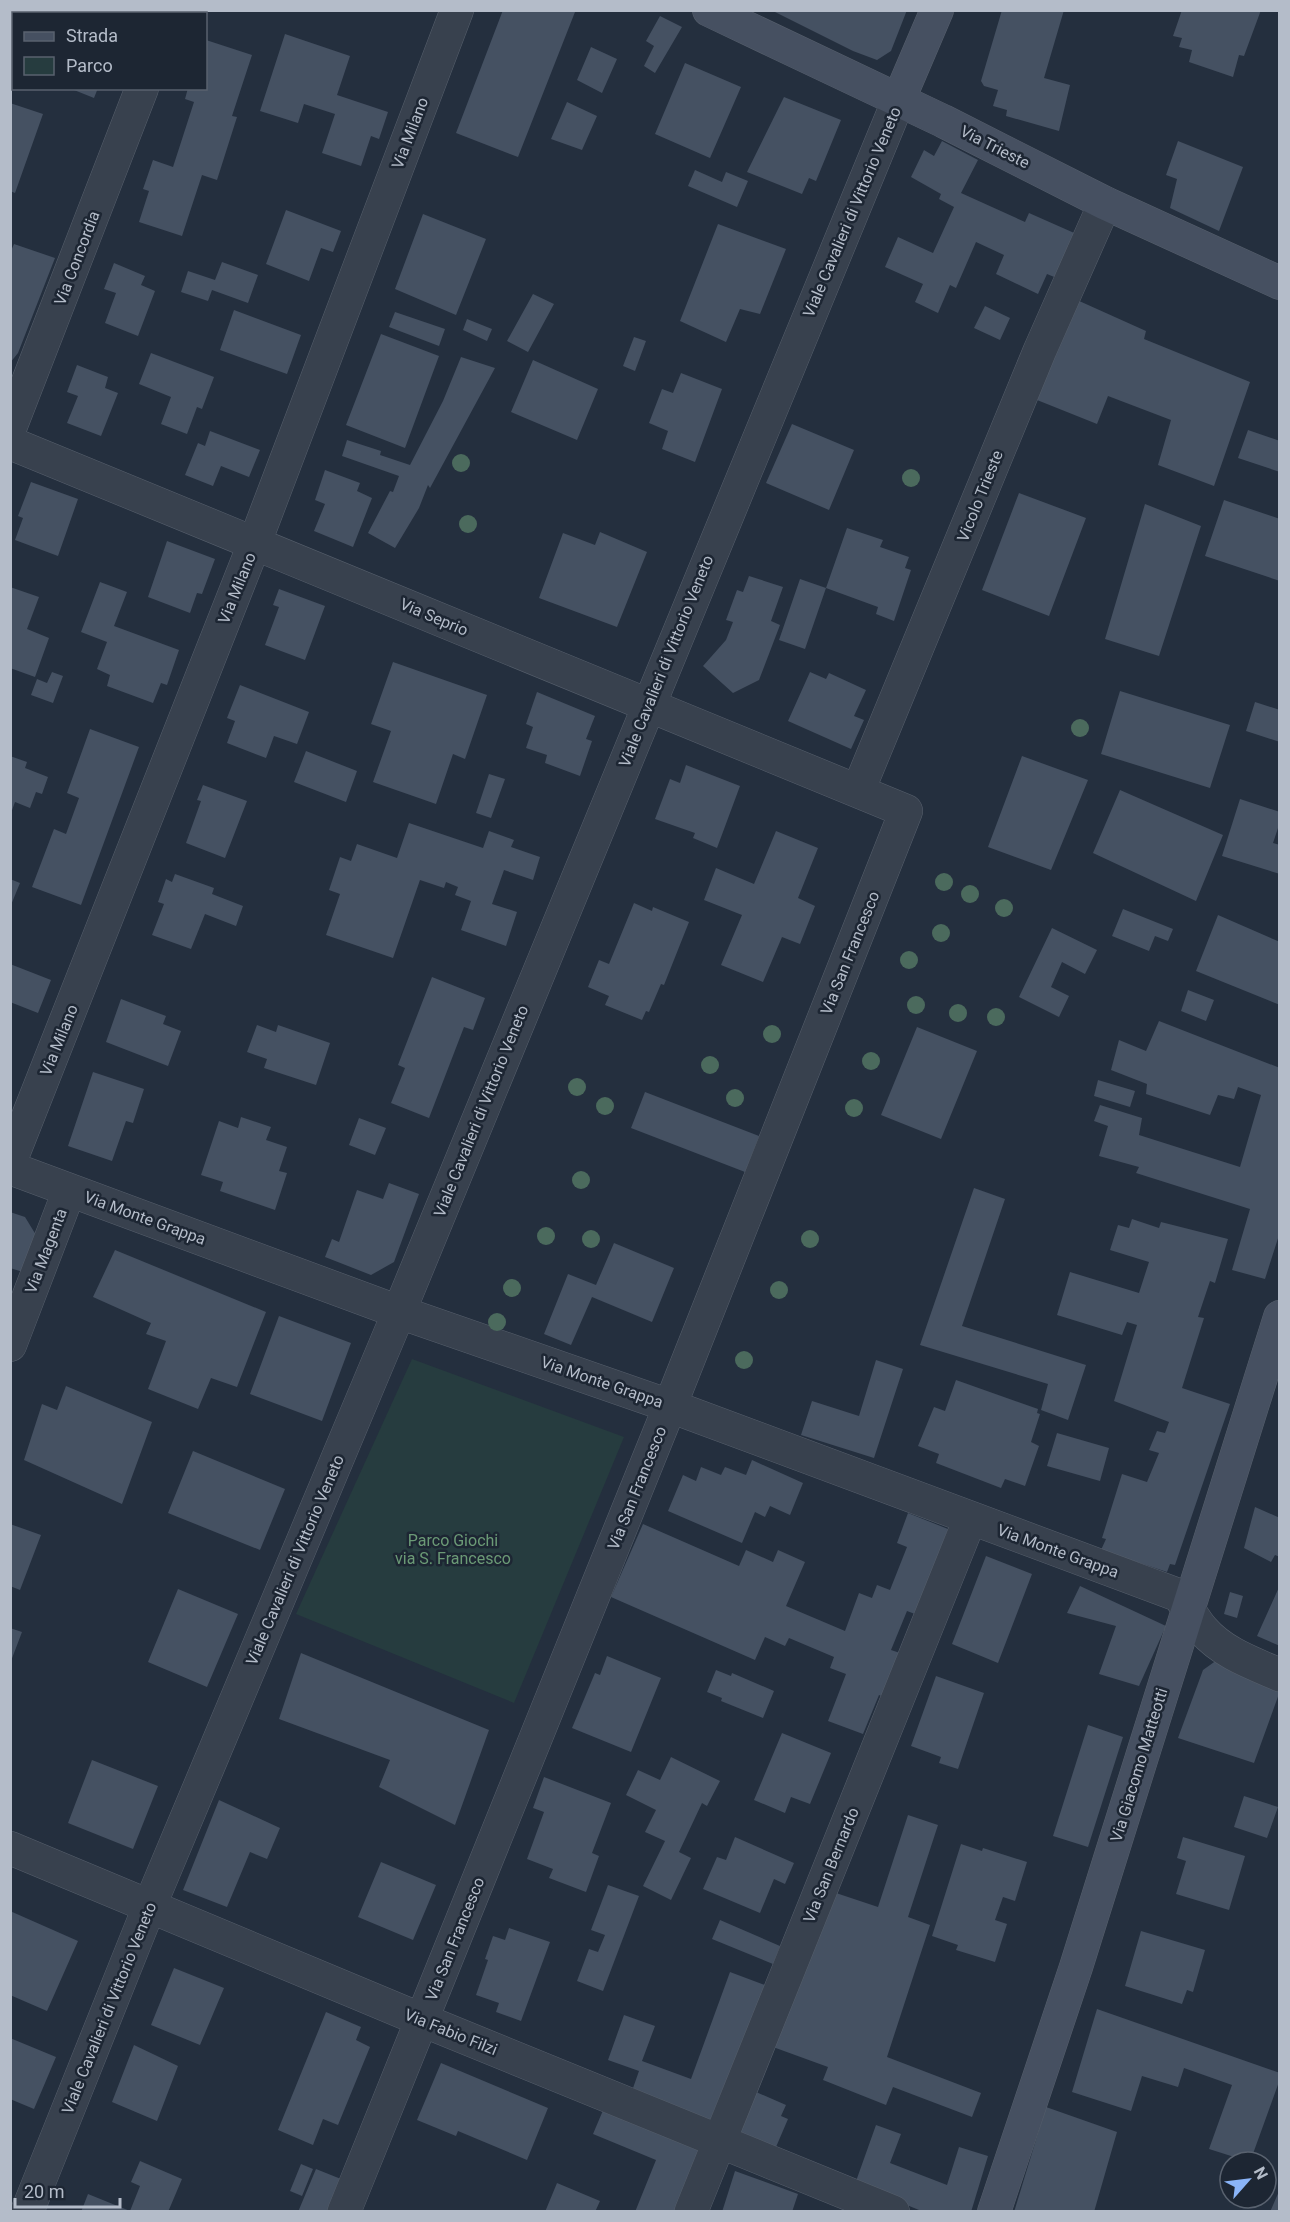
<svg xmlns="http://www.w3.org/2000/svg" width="1290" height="2222" font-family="Roboto,sans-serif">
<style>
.green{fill:#263c3f}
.building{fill:#455162}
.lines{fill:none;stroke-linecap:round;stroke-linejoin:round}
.street-casing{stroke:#565f6c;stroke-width:34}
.secondary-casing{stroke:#565f6c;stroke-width:34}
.street{stroke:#38414e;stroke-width:33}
.secondary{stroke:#465061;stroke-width:33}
.tree{fill:#4b6a5d}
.labels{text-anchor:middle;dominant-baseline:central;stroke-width:5;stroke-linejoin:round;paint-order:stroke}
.street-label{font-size:16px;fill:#b4bcc9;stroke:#1d2633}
.park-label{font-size:16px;fill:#6b9a76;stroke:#1d2633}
</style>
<rect width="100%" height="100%" fill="#242f3e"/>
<path class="green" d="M412 1359 624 1437 514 1703 296 1614Z"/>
<path class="building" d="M503 10 575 12 518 157 456 133Z
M771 10H907L891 51 877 60 853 51Z
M1002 10H1064L1044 78 1070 85 1059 131 1006 116 1007 110 993 106 998 90 984 86 981 81Z
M1182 10H1261L1244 56 1239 55 1233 77 1189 62 1192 50 1179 47 1182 38 1173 36Z
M660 16 682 27 655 73 644 66 654 46 646 41Z
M285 34 350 56 337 95 388 112 379 139 371 136 361 166 322 153 335 114 304 104 298 123 260 111Z
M206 40 252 55 232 116 237 117 217 180 202 175 182 236 139 222 149 191 143 189 153 160 173 167 194 102 185 99 188 88H206Z
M591 47 617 59 602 93 577 80Z
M685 63 741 87 710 158 655 134Z
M69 88H98L94 98Z
M784 97 841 120 816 181 809 178 802 194 747 172Z
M567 102 597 116 582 150 551 139Z
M10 103 43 114 15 193 10 191Z
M942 141 978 160 961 193 1025 222 1029 213 1081 236 1059 279 1047 274 1038 294 996 274 1004 255 976 242 956 288 950 285 938 313 915 302 923 284 885 267 898 237 933 253 954 207 939 199 941 194 911 177 924 150 934 156Z
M1178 141 1243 167 1219 231 1170 208 1177 179 1166 175Z
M695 170 722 182 726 172 748 181 737 207 688 186Z
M286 210 341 231 333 252 321 248 309 281 266 264Z
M423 214 486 239 456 315 395 289Z
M718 224 786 249 760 314 740 309 726 342 680 321Z
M14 244 55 258 18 353 10 363V253Z
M222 262 258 275 248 303 212 290 208 301 181 292 188 271 215 280Z
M114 263 145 276 141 285 155 291 138 336 105 323 116 293 104 289Z
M533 294 554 304 528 352 507 341Z
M1077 300 1146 331 1144 339 1250 382 1214 486 1158 465 1171 420 1108 396 1097 424 1037 400Z
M985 306 1010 318 1000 340 974 328Z
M234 310 301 335 287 374 220 350Z
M395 312 445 329 439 346 389 327Z
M467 319 492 329 487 341 463 330Z
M381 334 439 356 405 448 346 425Z
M634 337 646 341 635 371 623 366Z
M151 353 214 377 202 409 197 407 187 434 161 424 171 397 139 384Z
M461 357 495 368 430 488 428 485 419 508 395 548 368 533 390 491 393 492 399 476 342 456 347 440 381 451 380 455 410 465 443 401Z
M533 360 598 389 577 440 511 412Z
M77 365 108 377 105 388 118 393 101 436 67 423 78 396 67 392Z
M681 373 722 389 695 462 662 449 668 431 649 423 662 389 673 393Z
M792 424 854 450 829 510 766 483Z
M1248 430 1280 441V472L1238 458Z
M210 431 260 450 249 477 221 466 213 486 185 475 198 443 205 446Z
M325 470 360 483 357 491 372 498 353 547 314 531 325 504 315 500Z
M31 482 78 499 58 556 15 540 23 518 18 516Z
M1019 493 1086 518 1049 616 982 590Z
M1224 500 1280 519V581L1205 556Z
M1145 504 1201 526 1159 656 1105 639Z
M847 528 883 540 880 547 909 557 905 568 911 570 894 621 876 614 878 607 826 588Z
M600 532 647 552 617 627 539 598 563 533 595 545Z
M167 541 215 559 202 594 197 593 190 613 148 597Z
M749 576 783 587 771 621 780 625 759 680 733 693 703 666 726 640 733 622 726 620 737 590 743 592Z
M800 579 826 588 805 649 779 640Z
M100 582 127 592 114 626 179 650 167 685 161 683 153 703 107 686 110 675 97 669 107 642 81 632Z
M10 587 39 597 27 629 49 638 35 677 10 668Z
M279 589 325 606 305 660 265 645 279 607 273 605Z
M393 662 487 695 465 759 453 754 436 804 373 782 391 731 371 724Z
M52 672 63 676 53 703 31 695 37 679 47 683Z
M810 672 826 679 829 673 866 690 854 716 864 720 851 749 788 721Z
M240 685 309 712 297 744 274 736 266 758 227 743 235 721 227 718Z
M1120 691 1230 725 1210 788 1101 754Z
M537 692 595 716 586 739 592 741 580 776 545 763 547 755 526 748 533 727 526 724Z
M1255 702 1280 710V742L1246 731Z
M90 729 139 747 81 905 32 887 54 829 66 834 79 798 67 793Z
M306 751 357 771 346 802 294 782Z
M10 756 27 762 25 768 48 777 42 794 36 792 30 808 15 802 11 813Z
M1022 756 1088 780 1051 870 988 847Z
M686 765 740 786 717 848 693 838 695 833 655 819 670 779 680 783Z
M489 774 505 779 491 818 476 813Z
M203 785 247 801 225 858 186 843 201 801 197 800Z
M1120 790 1223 835 1196 901 1093 853Z
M1240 799 1280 812V822L1273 843 1280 845V874L1222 856Z
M409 823 483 848 489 831 514 840 511 847 540 857 533 880 504 870 492 904 517 912 506 946 461 930 471 901 455 895 458 887 446 882 444 888 420 880 393 958 326 935 340 894 329 890 340 857 351 861 357 844 397 858Z
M776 831 818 848 798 898 815 906 800 944 782 937 763 982 721 965 742 915 704 900 716 868 754 884Z
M175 874 214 888 212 894 243 906 236 926 205 914 191 949 152 935 164 904 158 902 166 879 172 882Z
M10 879 20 883 11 905H10Z
M634 903 652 911 653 907 689 922 664 985 661 984 649 1012 646 1011 642 1020 605 1005 609 996 588 987 599 960 609 964Z
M1123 909 1173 929 1168 941 1155 936 1149 951 1112 936Z
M1218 915 1280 942V1005L1196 971Z
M1052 928 1097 950 1085 974 1062 962 1051 987 1069 996 1059 1017 1019 997Z
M10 964 51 980 38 1013 10 1002Z
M432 977 485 998 473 1030 464 1027 429 1118 391 1103 405 1068 398 1065Z
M1188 990 1214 1000 1206 1021 1181 1011Z
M121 999 166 1016 163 1024 181 1031 168 1066 106 1042Z
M1159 1021 1280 1068V1232L1265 1279 1232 1270 1250 1209 1136 1173 1139 1167 1099 1156 1108 1126 1094 1121 1100 1105 1142 1118 1139 1135 1240 1167 1261 1095 1238 1087 1234 1099 1218 1095 1210 1115 1146 1094 1147 1084 1111 1070 1119 1040 1146 1051Z
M257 1025 276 1032 278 1025 330 1043 316 1085 264 1068 267 1059 247 1052Z
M917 1027 977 1051 941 1139 881 1115Z
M93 1072 144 1089 133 1123 126 1121 112 1161 68 1146Z
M1098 1080 1135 1091 1130 1107 1094 1096Z
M645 1092 759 1136 745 1172 631 1128Z
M241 1117 271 1127 266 1140 287 1147 279 1171 287 1173 275 1210 220 1191 223 1182 201 1175 219 1121 238 1128Z
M359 1118 386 1128 375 1155 349 1145Z
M389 1183 419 1194 394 1262 371 1275 325 1257 332 1239 339 1242 357 1190 383 1199Z
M974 1188 1005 1199 962 1326 1086 1365 1068 1420 1041 1410 1048 1384 920 1345Z
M10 1212 25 1217 36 1235 23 1272 10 1268Z
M1132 1219 1159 1228 1161 1222 1228 1239 1215 1283 1210 1281 1198 1317 1204 1318 1182 1388 1230 1404 1175 1565 1170 1564 1167 1572 1101 1550 1106 1539 1102 1538 1122 1474 1147 1482 1159 1453 1149 1450 1157 1431 1165 1433 1169 1422 1114 1401 1137 1325 1127 1322 1122 1335 1057 1315 1070 1272 1139 1293 1149 1262 1110 1250 1118 1225 1129 1228Z
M614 1243 674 1268 652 1322 592 1297 571 1345 544 1334 568 1274 596 1285Z
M115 1250 266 1312 237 1387 211 1378 198 1409 148 1389 166 1341 146 1334 151 1323 93 1297Z
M279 1316 351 1343 322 1421 250 1394Z
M876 1360 903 1369 874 1458 801 1435 812 1401 859 1416Z
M956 1380 1038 1409 1037 1413 1040 1414 1031 1442 1039 1446 1025 1486 1005 1479 1001 1488 936 1463 939 1454 918 1446 934 1407 945 1411Z
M66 1386 152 1422 122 1504 24 1460 42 1404 57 1410Z
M1057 1433 1109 1448 1100 1481 1047 1466Z
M193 1451 285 1489 260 1550 168 1513Z
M752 1460 803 1483 790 1515 770 1506 765 1517 755 1512 742 1543 668 1511 683 1475 696 1481 701 1467 721 1475 725 1467 746 1475Z
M1255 1507 1280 1518V1557L1275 1555 1271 1562 1244 1548Z
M908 1513 948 1529 915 1614 907 1611 891 1650 900 1653 884 1697 879 1695 863 1734 828 1721 846 1674 830 1668 834 1657 789 1638 785 1646 765 1637 755 1660 611 1597 643 1524 739 1566 746 1550 773 1562 778 1550 805 1562 786 1606 845 1631 859 1593 872 1598 877 1585 890 1590 907 1547 897 1543Z
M10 1524 41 1535 20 1590 10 1586Z
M986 1556 1032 1574 998 1663 952 1644Z
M1280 1585V1646L1257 1636Z
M1080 1586 1166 1626 1139 1686 1099 1674 1116 1626 1067 1613Z
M178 1589 238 1614 207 1687 148 1662Z
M1230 1592 1243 1596 1237 1618 1224 1614Z
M10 1628 22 1632 11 1661H10Z
M301 1653 489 1730 455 1825 379 1787 390 1760 279 1719Z
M607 1656 661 1678 631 1752 572 1728 595 1673 600 1675Z
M1217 1660 1280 1691 1254 1763 1178 1738 1203 1670Z
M716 1670 731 1676 732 1673 774 1691 763 1718 721 1701 722 1698 707 1692Z
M936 1676 984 1693 958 1769 939 1763 941 1757 911 1746Z
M1088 1725 1123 1737 1088 1847 1053 1836Z
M782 1733 831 1753 810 1804 791 1797 785 1813 754 1800Z
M671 1757 720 1781 707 1806 702 1803 679 1852 691 1858 671 1900 643 1886 665 1841 645 1832 656 1810 626 1795 638 1770 660 1780Z
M92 1760 158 1786 133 1849 68 1823Z
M544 1777 611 1803 592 1853 599 1856 586 1892 549 1878 553 1869 527 1859 544 1812 533 1808Z
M1244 1796 1278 1807 1267 1838 1234 1827Z
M219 1800 280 1828 267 1859 250 1852 227 1907 183 1890Z
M908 1815 938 1825 908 1917 930 1925 887 2057 981 2093 972 2117 893 2087 886 2105 823 2080 828 2067 773 2047 836 1893 878 1907Z
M735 1837 794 1863 785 1884 774 1879 760 1913 703 1889 717 1857 726 1860Z
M1183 1837 1245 1856 1229 1910 1176 1894 1186 1861 1177 1858Z
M961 1844 982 1851 983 1848 1027 1862 1015 1901 1003 1897 995 1920 1007 1924 995 1962 956 1950 958 1945 932 1936Z
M381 1862 436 1885 413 1940 358 1917Z
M608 1885 639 1896 603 1991 577 1981 589 1949 598 1952 605 1935 591 1930Z
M10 1911 78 1941 47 2011 10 1995Z
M720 1920 780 1946 773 1964 712 1939Z
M509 1928 550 1942 521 2021 496 2012 499 2003 476 1995 488 1960 485 1959 493 1936 505 1940Z
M1141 1931 1205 1950 1193 1992 1187 1990 1182 2004 1125 1986Z
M174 1968 224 1988 200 2045 151 2025Z
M730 1972 765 1985 709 2123 633 2088 639 2071 608 2060 624 2015 655 2026 642 2061 691 2079Z
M1097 2009 1280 2073V2079L1250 2162 1209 2149 1232 2085 1184 2068 1178 2087 1142 2076 1131 2111 1072 2092Z
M326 2012 361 2027 356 2040 370 2047 338 2125 323 2119 313 2145 278 2130Z
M10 2038 56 2057 34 2109 10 2099Z
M134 2045 178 2066 157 2121 112 2102Z
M441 2063 548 2108 527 2160 458 2131 456 2136 417 2120Z
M756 2092 786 2105 781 2116 788 2119 773 2154 735 2138Z
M1046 2107 1117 2132 1094 2212H1014Z
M604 2108 701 2148 675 2212H635L656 2160 593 2134Z
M876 2125 901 2134 890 2163 947 2185 959 2147 988 2156 971 2212H924L855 2184Z
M140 2161 182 2179 168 2212H81L88 2194 130 2211 140 2186 131 2182Z
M301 2164 313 2169 302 2196 290 2191Z
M316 2169 341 2179 327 2212H298Z
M735 2171 798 2194 792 2212H722Z
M557 2183 600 2201 595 2212H545Z
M1280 2189V2212H1270Z"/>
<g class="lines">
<g class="street-casing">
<path id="street" d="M171 14 172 10
M10 428 142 88
M10 443 906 811 670 1406 344 2212
M858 791 1040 350 1105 203
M10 1162 255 542 457 10
M10 1168 399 1312 670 1406 1178 1595C1188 1606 1193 1619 1203 1630 1223 1653 1252 1663 1280 1675
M10 1345 69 1191
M10 1848 422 2020 893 2212
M27 2212 150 1905 399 1312 899 99
M691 2212 970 1519"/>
</g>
<g class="secondary-casing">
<path id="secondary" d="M709 10 943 121 1105 203 1280 283
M899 99 937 10
M994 2212 1076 1967 1280 1317"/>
</g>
<use href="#street" class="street"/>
<use href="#secondary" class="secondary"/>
</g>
<g class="tree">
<circle cx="461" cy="463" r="9"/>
<circle cx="911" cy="478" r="9"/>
<circle cx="468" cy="524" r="9"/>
<circle cx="1080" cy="728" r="9"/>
<circle cx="944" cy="882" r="9"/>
<circle cx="970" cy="894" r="9"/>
<circle cx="1004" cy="908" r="9"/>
<circle cx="941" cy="933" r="9"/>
<circle cx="909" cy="960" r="9"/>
<circle cx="916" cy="1005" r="9"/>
<circle cx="958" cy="1013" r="9"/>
<circle cx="996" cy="1017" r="9"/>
<circle cx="772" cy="1034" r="9"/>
<circle cx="871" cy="1061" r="9"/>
<circle cx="710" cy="1065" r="9"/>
<circle cx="577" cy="1087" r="9"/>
<circle cx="735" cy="1098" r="9"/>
<circle cx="605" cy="1106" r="9"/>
<circle cx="854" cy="1108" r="9"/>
<circle cx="581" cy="1180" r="9"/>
<circle cx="546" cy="1236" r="9"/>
<circle cx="591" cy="1239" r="9"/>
<circle cx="810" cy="1239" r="9"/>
<circle cx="512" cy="1288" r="9"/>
<circle cx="779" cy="1290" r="9"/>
<circle cx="497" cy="1322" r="9"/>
<circle cx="744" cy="1360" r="9"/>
</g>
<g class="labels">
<g class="street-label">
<text transform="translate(410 133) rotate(-69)">Via Milano</text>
<text transform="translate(995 147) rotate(27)">Via Trieste</text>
<text transform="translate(852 212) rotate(-67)">Viale Cavalieri di Vittorio Veneto</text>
<text transform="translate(77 258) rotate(-69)">Via Concordia</text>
<text transform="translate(980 496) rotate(-68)">Vicolo Trieste</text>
<text transform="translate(237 588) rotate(-68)">Via Milano</text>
<text transform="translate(434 617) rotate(23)">Via Seprio</text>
<text transform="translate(666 661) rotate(-68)">Viale Cavalieri di Vittorio Veneto</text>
<text transform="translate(850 953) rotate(-68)">Via San Francesco</text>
<text transform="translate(59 1040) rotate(-68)">Via Milano</text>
<text transform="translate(481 1111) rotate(-68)">Viale Cavalieri di Vittorio Veneto</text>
<text transform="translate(145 1218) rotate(20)">Via Monte Grappa</text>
<text transform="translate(46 1251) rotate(-69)">Via Magenta</text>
<text transform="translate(602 1382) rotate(19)">Via Monte Grappa</text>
<text transform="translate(637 1488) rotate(-68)">Via San Francesco</text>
<text transform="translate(1058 1551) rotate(20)">Via Monte Grappa</text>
<text transform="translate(295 1560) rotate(-67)">Viale Cavalieri di Vittorio Veneto</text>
<text transform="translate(1139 1765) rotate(-73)">Via Giacomo Matteotti</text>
<text transform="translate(831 1865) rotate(-68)">Via San Bernardo</text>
<text transform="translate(455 1939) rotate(-68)">Via San Francesco</text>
<text transform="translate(109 2008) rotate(-68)">Viale Cavalieri di Vittorio Veneto</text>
<text transform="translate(451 2032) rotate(22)">Via Fabio Filzi</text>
</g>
<g class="park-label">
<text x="453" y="1540">Parco Giochi<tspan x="453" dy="18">via S. Francesco</tspan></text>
</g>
</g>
<rect width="1290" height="2222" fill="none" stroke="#b4bcc9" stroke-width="24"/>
<rect x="12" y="12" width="195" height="78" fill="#1d2633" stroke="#59626f" stroke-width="1.5"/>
<rect x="24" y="32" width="30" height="9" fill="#465061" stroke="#59626f" stroke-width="1.5"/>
<text x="66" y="42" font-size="18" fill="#b4bcc9">Strada</text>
<rect x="24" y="57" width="30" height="18" fill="#263c3f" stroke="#59626f" stroke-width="1.5"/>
<text x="66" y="72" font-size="18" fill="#b4bcc9">Parco</text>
<g transform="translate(1248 2180) rotate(62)"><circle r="28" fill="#1d2633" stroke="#59626f" stroke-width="1.5"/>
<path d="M0-4.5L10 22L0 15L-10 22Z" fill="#8ab4f8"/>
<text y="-9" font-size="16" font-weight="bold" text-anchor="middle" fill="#b4bcc9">N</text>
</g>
<path d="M15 2198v9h105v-9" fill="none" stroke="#b4bcc9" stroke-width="3"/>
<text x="24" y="2198" font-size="18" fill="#b4bcc9" stroke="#1d2633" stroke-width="4.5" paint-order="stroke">20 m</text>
</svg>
